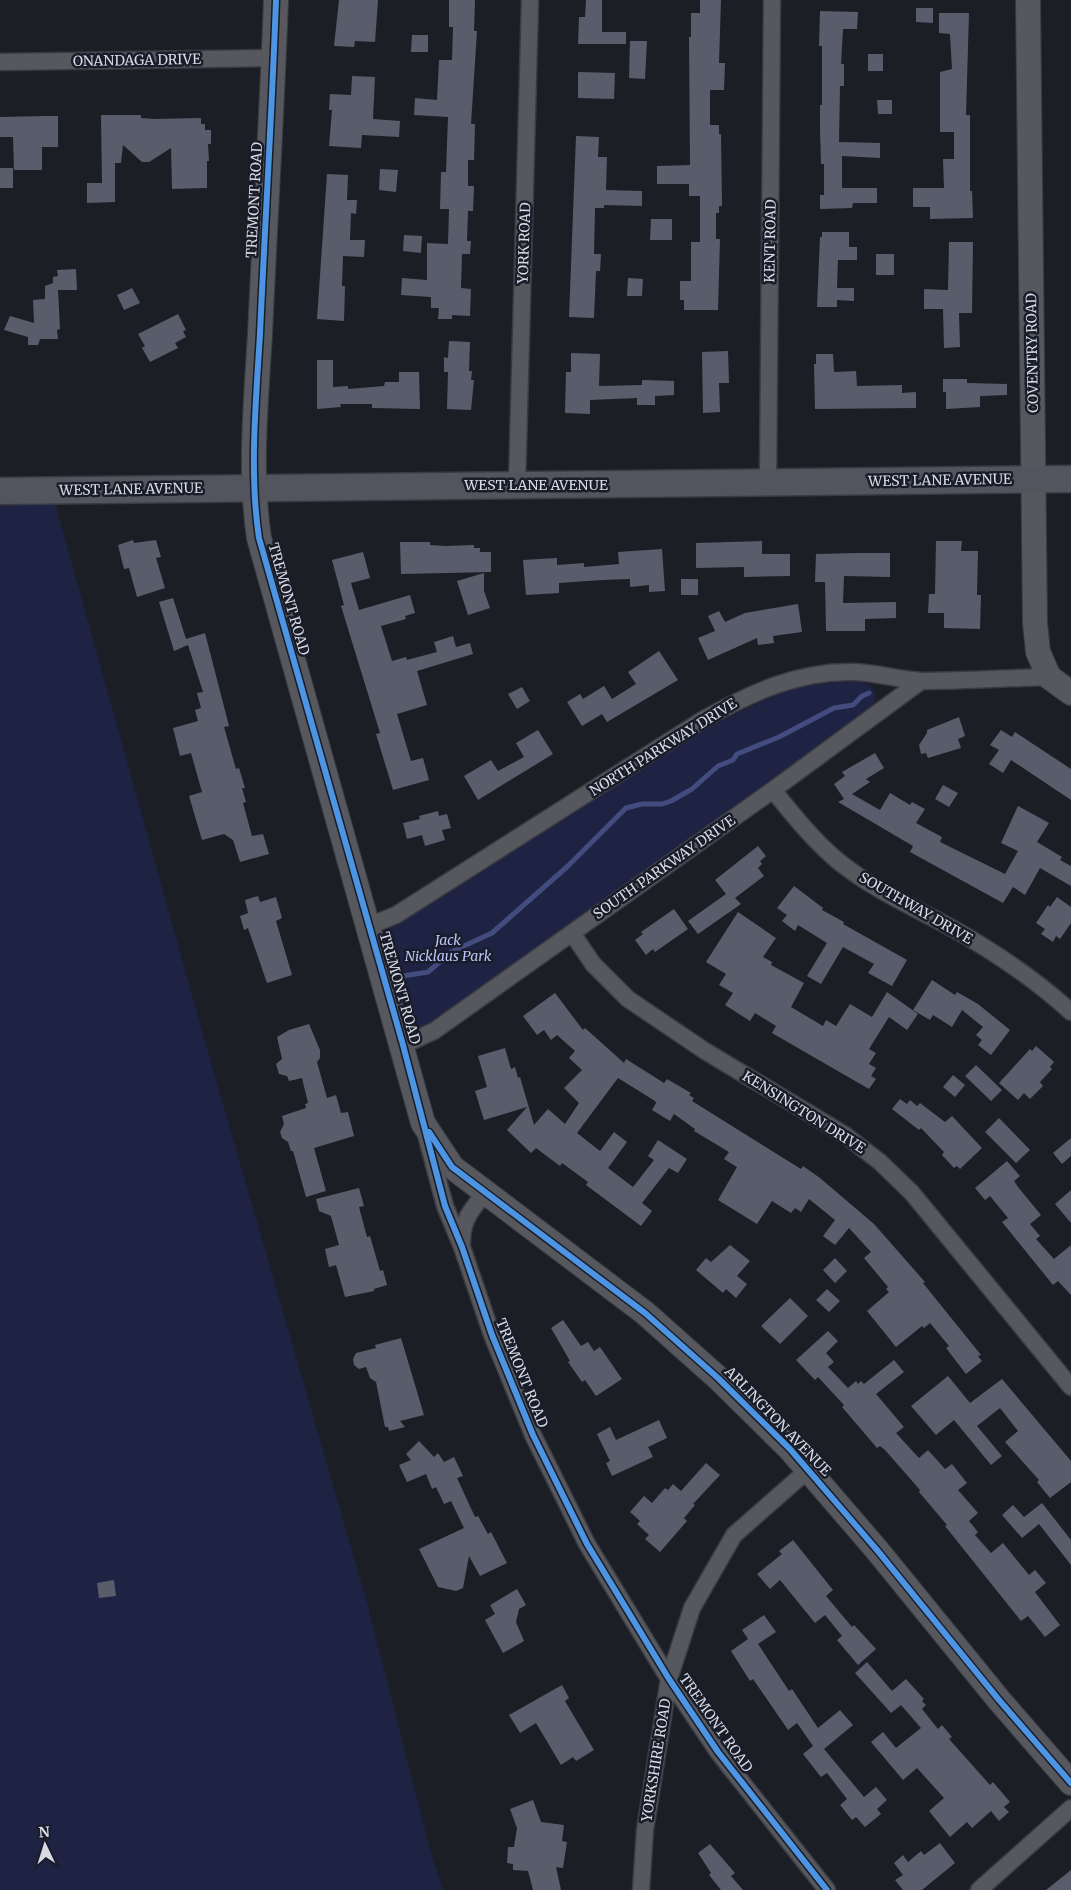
<svg xmlns="http://www.w3.org/2000/svg" width="1071" height="1890" font-family="Merriweather,serif">
<style>
.green{fill:#1e2343}
.lines{fill:none;stroke-linecap:round;stroke-linejoin:round}
.stream{stroke:#424c7e;stroke-width:5}
.building{fill:#595d6b}
.street-casing{stroke:#3a3b42;stroke-width:19}
.secondary-casing{stroke:#3a3b42;stroke-width:26}
.primary-casing{stroke:#3a3b42;stroke-width:29}
.street{stroke:#57585e;stroke-width:16}
.secondary{stroke:#57585e;stroke-width:24}
.primary{stroke:#53555e;stroke-width:26}
.cycleway-casing{stroke:#191c29;stroke-width:9}
.cycleway{stroke:#4d94e3;stroke-width:6}
.labels{text-anchor:middle;dominant-baseline:central;stroke-width:5;stroke-linejoin:round;paint-order:stroke}
.street-label{font-size:14px;fill:#d8dbe4;stroke:#191c29}
.park-label{font-size:14px;font-style:italic;fill:#b9c6f8;stroke:#191c29}
</style>
<rect width="100%" height="100%" fill="#1c1e26"/>
<path class="green" d="M55 503 207 1049 366 1599 431 1853 443 1890H0V506Z
M852 680C871 681 882 693 870 711L436 1019 420 1027 410 1019 389 944 388 930 393 921 700 731 790 688Z"/>
<g class="lines">
<path class="stream" d="M403 976 428 972 451 952 492 933 568 866 626 808 642 804H662L671 801 692 789 718 766 733 760 737 754 779 737 834 708 853 705 862 696 869 693"/>
</g>
<path class="building" d="M339 0H378L375 42 355 41 354 47 334 46Z
M449 0H475L474 31H477L471 124H475L474 160H468V186H474L473 211H468L467 241H471L470 254H462L461 288 471 289 470 316 452 315V319H438L439 308H431V297L401 295 402 278 427 280V243L448 244 449 209H440L441 172H446L448 117 414 115 415 98 437 100 439 60H452L453 27H449Z
M586 0H602V32H626V44H578L579 17H585Z
M700 0H721L719 63H725L724 90H710V125H719V134H721L722 206H719V213H716V239H720L718 310H684V300H680V281H691V242H700V196H689V184H657V166L690 165 689 37H691V13H700Z
M916 8H933V23L916 22Z
M820 11 858 12 857 29H843L841 64H844V86H840L839 142 880 143V158L842 156V188H877V203H853L852 208 820 209V195H824V164H821L820 130V105H822V46H819Z
M939 13H969L966 115H970V191H972L973 218 930 219V207H913V188H944L943 159H954V132H940V72L952 69 950 34 939 33Z
M412 35H428V52H411Z
M630 41H647L645 79 629 78Z
M868 54H883V71H868Z
M578 72 615 73 614 99 578 98Z
M352 76 375 77 373 119 400 121 399 137 362 135 361 148 329 146 332 110H329L330 94 351 95Z
M877 100H892V114H878Z
M101 115H141V118L154 119 201 118V124H205V130H211V144H208L209 161H207V188L172 189 171 148 149 162H142L123 145 121 163H115V202L87 203V183H102Z
M45 116H58V147H42V170H14L13 137H0V117Z
M576 136 599 137 598 157H607L606 190 642 191V206L604 205V208H595L594 254H601L600 271H596L594 318 569 317Z
M0 168H13V188H0Z
M380 169 398 170 396 192 379 190Z
M327 174 348 175 347 200H357L356 214 351 213 350 240H365L364 257 343 256 342 286H345L344 321 317 319Z
M651 219H672V240H650Z
M822 232H849V247H857V260H838L837 288H854V301L837 300V307H817L820 237H822Z
M404 235 422 236 421 253 403 251Z
M949 242H973L972 313H959L960 347 944 348 943 309H924V289L948 290Z
M876 254H894V275H876Z
M76 269 77 290H58L60 329 57 330 58 339H40L38 345H28V337L4 330 10 316 34 323 33 300 45 299V286L53 283V277L58 276 57 270Z
M628 278 643 279 642 296H627Z
M132 288 140 303 124 310 117 295Z
M178 314 186 330 183 331 186 337 175 343 178 348 150 362 142 348 145 346 138 334Z
M449 341 470 342 469 371H472L471 380H474L471 410 447 409 448 372H444V357L448 358Z
M728 351 729 383H719L720 412 703 413 702 352Z
M571 353 600 354 599 386 642 385V380L674 381V395L655 396V405H637V398L590 400V414L565 413 566 372H571Z
M816 354H833L834 372 856 371 857 386 902 385V393L916 392V408L815 409 814 364H816Z
M317 360H333V387L348 386V389L384 386 385 382H399V372H419L420 409 372 408V404H340L341 407 317 409Z
M943 379H967V383L1007 384V395L980 396V407L946 409V392H943Z
M133 540 134 543 156 540 161 557 156 558 165 588 137 597 129 568 124 569 118 545Z
M762 541V554H790V576L744 577V567L696 568V543Z
M936 541H962L961 551H978L977 595H981L980 629 944 628V613H928L929 594H935Z
M400 542H430V545L445 546 474 545V548H480V552H491V572L401 574Z
M662 549 665 591 649 592V585L630 587V579L602 580 559 583V593L526 595 523 560 557 558V565L584 563V567L619 564 618 552Z
M363 552 370 578 351 583 359 610 410 595 415 613 405 616 406 619 381 626 392 661 406 657 407 660 437 652 434 642 453 636 456 647 470 643 473 654 417 671 427 705 397 714 411 761 423 758 429 780 393 790 376 734 380 733 341 606 344 605 332 560Z
M856 553H890V577L844 576 843 603 896 602V618L865 619V631H826L825 582H815L816 554Z
M484 573V591L490 608 468 615 457 581Z
M681 579H698V595H681Z
M173 598 186 639 205 633 229 726 224 727 236 769 239 768 245 788H242L246 802 243 803 252 836 263 834 269 854 240 862 233 840 224 834 202 840 189 796 202 792 191 753 180 756 173 728 198 721 195 710 201 708 197 693 203 692 188 645 174 651 159 602Z
M798 604 802 632 773 636 774 643 758 645 757 638 708 660 698 638 715 631 708 616 719 611 725 622 745 613Z
M659 651 678 680 607 722 602 714 582 726 567 702 580 694 583 699 604 686 612 699 636 684 628 672Z
M522 687 530 701 517 709 508 694Z
M959 717 965 736 958 739 961 748 928 758 926 753 921 754 919 745 927 733V730Z
M538 730 553 754 478 800 464 776 491 760 498 771 524 757 516 743Z
M1001 730 1012 737 1015 732 1071 769V800L1011 760 1003 773 989 764 999 750 990 745Z
M875 753 884 768 866 779 870 782 852 794 880 810 890 793 910 805 912 802 925 809 916 823 942 837 940 842 1005 874 1018 851 1001 843 1018 806 1049 823 1037 842 1062 857 1060 860 1071 866V886L1040 868 1025 895 1013 887 1003 903 910 852 913 846 838 802 844 799 834 784 845 776 842 772Z
M943 785 958 793 949 807 935 799Z
M438 811 439 816 447 814 451 828 442 830 445 840 425 846 422 835 407 839 403 823 420 819 419 816Z
M758 846 766 856 760 861 762 864 758 868 764 876 735 898 741 904 698 934 688 921 726 894 715 880Z
M794 886 823 908 822 910 844 922 843 924 907 960 892 986 868 973 874 964 843 947 821 984 807 976 827 943 798 925 795 931 782 921 787 915 777 908Z
M258 896 260 902 276 897 282 918 276 921 292 975 267 983 248 928 244 930 240 916 248 913 245 900Z
M1057 897 1071 907V923L1060 939 1056 936 1053 942 1041 934 1045 929 1036 923 1048 905 1050 907Z
M674 909 688 929 655 952 653 949 646 955 635 940 643 934 641 932Z
M738 912 776 938 763 957 772 962 771 965 804 983 791 1007 823 1026 826 1020 836 1026 850 1004 872 1017 887 992 918 1014 907 1030 889 1017 869 1049 876 1053 869 1064 876 1068 871 1076 876 1079 869 1089 772 1033 776 1026 755 1013 750 1021 725 1005 733 993 719 985 726 974 706 962Z
M932 980 955 995 957 992 978 1004 1010 1030 991 1055 978 1045 982 1040 976 1035 983 1027 962 1010 952 1027 933 1015 930 1020 913 1010Z
M555 993 583 1030 585 1028 624 1063 626 1059 664 1083 667 1079 691 1093 689 1095 694 1098 692 1101 801 1169 803 1166 820 1178 874 1224 925 1282 923 1283 981 1355 978 1356 982 1361 966 1374 946 1348 949 1346 930 1323 924 1328 922 1326 896 1347 867 1311 889 1292 886 1289 888 1287 864 1258 871 1252 849 1228 835 1245 823 1236 835 1220 809 1199 801 1212 795 1208 791 1213 772 1201 757 1224 718 1200 737 1167 724 1159 729 1152 694 1131 695 1129 674 1114 670 1121 652 1110 656 1103 655 1101 618 1078 577 1133 600 1151 614 1132 627 1142 608 1168 633 1187 654 1160 648 1156 658 1140 687 1159 678 1173 669 1168 642 1203 652 1211 641 1226 586 1185 588 1182 562 1163 560 1166 536 1148 531 1153 507 1130 527 1107 484 1120 475 1091 487 1087 478 1056 505 1048 511 1069 515 1067 518 1078 520 1077 534 1125 548 1109 565 1124 579 1103 564 1088 582 1070 569 1058 575 1051 557 1035 551 1040 544 1030 537 1035 523 1016Z
M309 1024 320 1050V1058L317 1062 327 1098 336 1095 341 1113 348 1112 354 1136 314 1148 326 1191 306 1197 293 1151H291L288 1142 282 1138 280 1132 284 1124 282 1116 306 1108 305 1104 308 1103 302 1078 289 1081 287 1076 279 1074 276 1064 282 1059 277 1037 289 1030Z
M1036 1046 1054 1062 1050 1067 1052 1069 1040 1082 1043 1086 1030 1099 1024 1093 1018 1100 999 1083 1030 1049 1032 1051Z
M976 1065 1002 1090 991 1101 965 1076Z
M953 1075 965 1085 955 1097 943 1087Z
M900 1099 907 1104 910 1100 917 1106 920 1103 945 1122 952 1116 982 1148 960 1169 957 1166 954 1168 942 1155 944 1152 921 1128 919 1130 892 1109Z
M999 1118 1030 1150 1016 1163 985 1132Z
M1071 1138V1156L1062 1164 1053 1153Z
M1007 1161 1020 1176 1014 1181 1018 1187 1041 1215 1030 1224 1040 1236 1036 1239 1054 1259 1071 1245V1295L1058 1281 1053 1285 1002 1222 1008 1218 990 1196 985 1200 975 1188Z
M359 1188 364 1206 359 1207 367 1237 370 1236 380 1271 383 1270 387 1285 374 1289V1291L345 1297 336 1265 329 1267 325 1249 339 1245 331 1216 319 1211 316 1199Z
M1071 1190V1223L1055 1204Z
M730 1245 750 1261 737 1276 747 1284 736 1298 726 1289 723 1293 696 1270 706 1258 711 1262Z
M835 1258 847 1271 835 1283 823 1270Z
M827 1289 840 1301 829 1312 816 1300Z
M790 1298 808 1316 780 1344 761 1326Z
M563 1320 581 1346 588 1342 594 1351 600 1347 622 1379 596 1396 585 1380 582 1382 568 1362 570 1361 551 1328Z
M828 1331 838 1341 826 1353 834 1362 828 1367 848 1388 856 1381 858 1384 861 1381 864 1384 894 1360 904 1372 876 1394 904 1427 896 1433 919 1458 928 1450 945 1469 952 1464 967 1483 958 1490 978 1513 969 1521 978 1532 975 1535 991 1553 1003 1543 1029 1575 1035 1570 1046 1583 1035 1592 1060 1625 1045 1637 1028 1616 1021 1621 945 1526 947 1525 919 1492 920 1490 885 1450 880 1446 877 1448 842 1407 844 1405 818 1377 815 1380 796 1360Z
M401 1338 424 1415 400 1421 405 1427 389 1431 388 1427H385L376 1382 370 1378 366 1367 359 1369 354 1365 353 1359 356 1353 376 1348 375 1345Z
M948 1376 970 1403 1002 1379 1071 1461V1482L1050 1498 1037 1482 1039 1480 1005 1442 1018 1431 1000 1408 977 1426 1002 1456 991 1465 954 1420 936 1435 911 1406Z
M659 1420 667 1438 648 1447 653 1457 612 1476 606 1463 610 1461 597 1434 610 1427 616 1440Z
M419 1441 434 1457 438 1453 444 1462 454 1457 463 1476 457 1478 475 1517 478 1516 488 1534 491 1532 507 1563 480 1576 469 1556 463 1588 456 1591 438 1587 419 1549 464 1528 451 1501 444 1504 436 1487 432 1489 426 1474 407 1482 399 1465 411 1460 406 1454Z
M706 1463 720 1475 693 1504 695 1505 684 1518 687 1521 660 1552 645 1539 649 1535 637 1524 640 1521 630 1512 644 1496 652 1503 665 1488 668 1490 673 1484 681 1491Z
M1042 1503 1071 1540V1565L1039 1524 1022 1538 1002 1515 1013 1505 1024 1517Z
M793 1540 833 1590 826 1596 852 1627 854 1625 876 1649 858 1665 837 1640 842 1636 825 1615 815 1623 780 1580 770 1589 757 1574 782 1554 779 1551Z
M114 1580 116 1596 99 1598 97 1583Z
M517 1589 526 1605 519 1609 516 1622 524 1641 503 1653 485 1620 495 1614 490 1605Z
M764 1615 776 1632 758 1644 789 1691 792 1689 818 1728 840 1710 853 1725 824 1749 864 1797 876 1787 887 1800 877 1809 881 1814 865 1827 856 1817 852 1820 840 1805 847 1799 827 1773 821 1777 803 1754 813 1746 797 1723 788 1730 753 1679 750 1681 731 1651 748 1639 742 1630Z
M867 1662 892 1691 906 1679 924 1699 922 1701 926 1705 922 1709 938 1729 942 1725 952 1737 949 1739 990 1785 993 1782 1010 1802 1004 1807 1009 1812 999 1821 991 1811 972 1828 967 1822 950 1837 929 1811 944 1798 917 1768 903 1780 871 1742 883 1732 896 1748 921 1728 901 1705 891 1713 855 1673Z
M562 1685 569 1698 565 1701 594 1750 576 1761 573 1757 561 1765 536 1723 520 1733 509 1715Z
M533 1800 541 1822 564 1825 562 1841 567 1842 563 1868 556 1867 561 1890H533L528 1871 513 1870V1864L507 1863 508 1847H514L517 1828 510 1809Z
M940 1843 955 1863 922 1890H903L895 1880 903 1875 894 1863 903 1855 908 1862 921 1851 924 1855Z
M710 1844 735 1873 731 1876 743 1890H721L709 1875 711 1873 698 1853Z
M1071 1870V1890H1046Z"/>
<g class="lines">
<g class="street-casing">
<path id="street" d="M0 62 274 58
M768 482 772 0
M517 485 530 0
M773 790C793 815 813 840 838 861 875 891 918 909 959 932 999 955 1037 981 1071 1012
M369 926 396 915 704 719C751 693 799 670 855 672 878 673 901 680 923 681 965 681 1007 678 1049 677
M572 933 593 964 628 999 705 1051 845 1135 880 1162 912 1193 1071 1387
M403 1045 434 1031 773 790 921 681
M426 1135 445 1206 462 1247 492 1335 533 1435 587 1544 669 1679 718 1752 827 1890
M462 1242C462 1220 471 1210 485 1193
M641 1890 645 1830 669 1679 692 1608 734 1535 809 1469
M979 1890 1071 1808"/>
</g>
<g class="secondary-casing">
<path id="secondary" d="M276 0C272 111 265 223 260 334 256 402 249 471 259 538L423 1123 452 1167 645 1313 718 1378 790 1449 877 1550 999 1700 1071 1783
M1028 0 1035 623 1038 652 1049 677 1071 693"/>
</g>
<g class="primary-casing">
<path id="primary" d="M0 491 1071 479"/>
</g>
<use href="#street" class="street"/>
<use href="#secondary" class="secondary"/>
<use href="#primary" class="primary"/>
<g class="cycleway-casing">
<path id="cycleway" d="M276 0C272 111 265 223 260 334 256 402 249 471 259 538L403 1045 445 1206 462 1247 492 1335 533 1435 587 1544 669 1679 718 1752 827 1890
M429 1132 452 1167 645 1313 718 1378 790 1449 877 1550 999 1700 1071 1783"/>
</g>
<use href="#cycleway" class="cycleway"/>
</g>
<g class="labels">
<g class="street-label">
<text transform="translate(137 60) rotate(-1)">ONANDAGA DRIVE</text>
<text transform="translate(254 200) rotate(-87)">TREMONT ROAD</text>
<text transform="translate(770 241) rotate(-89)">KENT ROAD</text>
<text transform="translate(524 243) rotate(-88)">YORK ROAD</text>
<text transform="translate(1032 353) rotate(-91)">COVENTRY ROAD</text>
<text transform="translate(940 480) rotate(-1)">WEST LANE AVENUE</text>
<text x="536" y="485">WEST LANE AVENUE</text>
<text transform="translate(131 489) rotate(-1)">WEST LANE AVENUE</text>
<text transform="translate(289 599) rotate(74)">TREMONT ROAD</text>
<text transform="translate(663 747) rotate(-32)">NORTH PARKWAY DRIVE</text>
<text transform="translate(664 867) rotate(-35)">SOUTH PARKWAY DRIVE</text>
<text transform="translate(916 908) rotate(30)">SOUTHWAY DRIVE</text>
<text transform="translate(400 988) rotate(74)">TREMONT ROAD</text>
<text transform="translate(804 1112) rotate(32)">KENSINGTON DRIVE</text>
<text transform="translate(522 1373) rotate(68)">TREMONT ROAD</text>
<text transform="translate(778 1421) rotate(46)">ARLINGTON AVENUE</text>
<text transform="translate(716 1723) rotate(55)">TREMONT ROAD</text>
<text transform="translate(656 1760) rotate(-81)">YORKSHIRE ROAD</text>
</g>
<g class="park-label">
<text x="448" y="940">Jack<tspan x="448" dy="16">Nicklaus Park</tspan></text>
</g>
</g>
<g transform="translate(45 1845) rotate(356)" stroke="#191c29" stroke-width="4" paint-order="stroke">
<path d="M0-4L9 19L0 12L-9 19Z" fill="#d8dbe4"/>
<text y="-8" font-size="14" font-weight="bold" text-anchor="middle" fill="#d8dbe4">N</text>
</g>
</svg>
